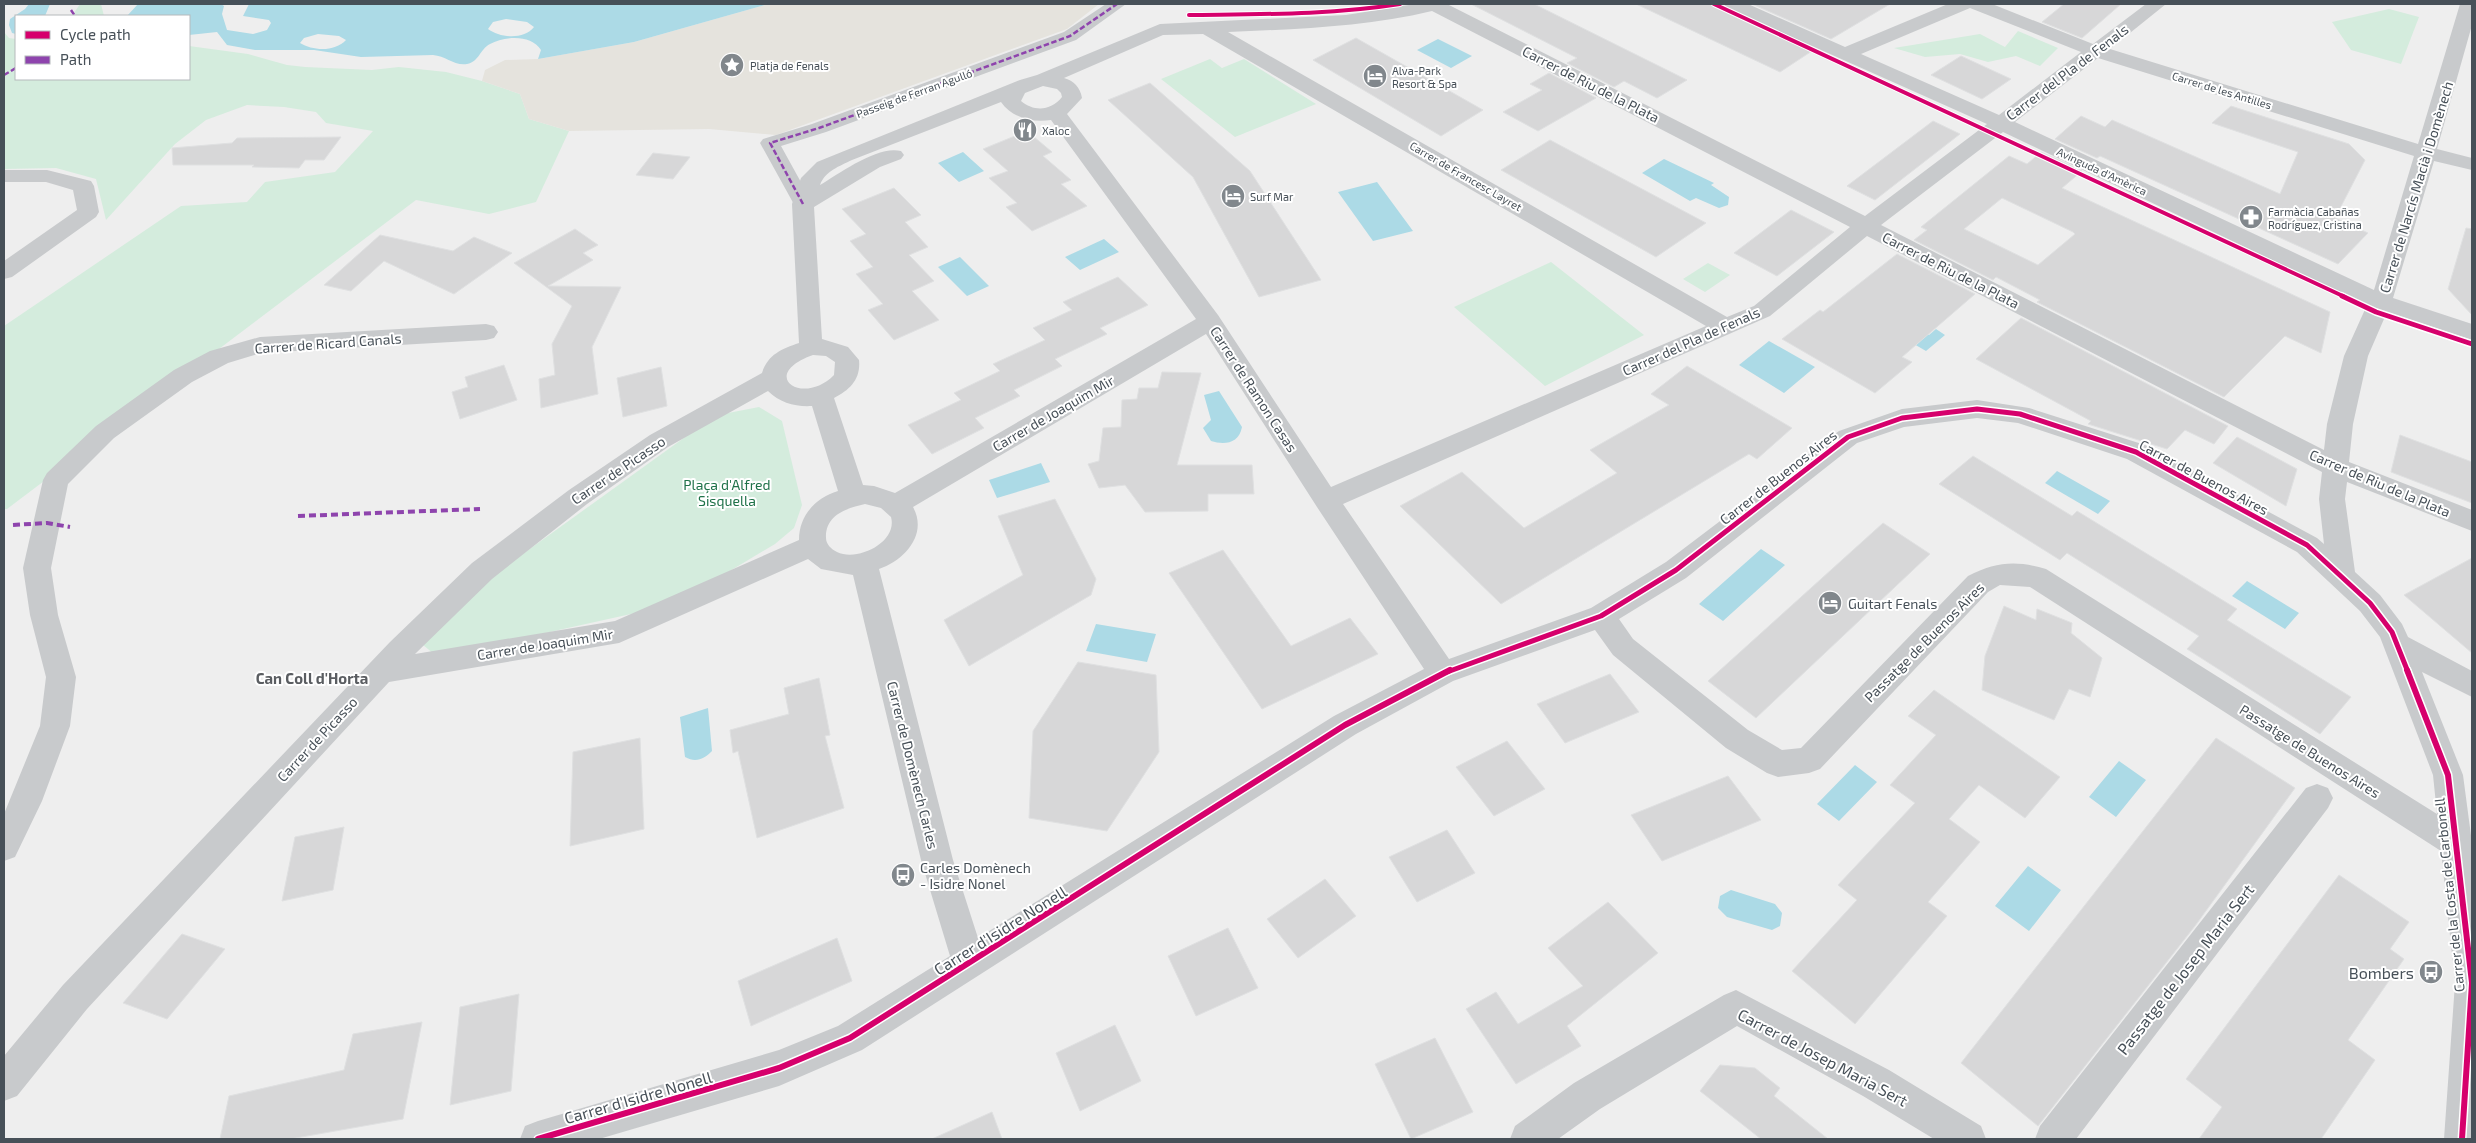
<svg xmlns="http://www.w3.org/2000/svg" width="2476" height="1143" font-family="'Exo 2',sans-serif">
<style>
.green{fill:#d4ecdd}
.sand{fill:#e5e3dd}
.water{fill:#acdae6;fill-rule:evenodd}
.building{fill:#d7d7d8;stroke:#dfe0e1;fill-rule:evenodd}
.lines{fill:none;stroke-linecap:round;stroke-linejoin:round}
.pedestrian{fill:#c8cacc;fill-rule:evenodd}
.minor{fill:#c8cacc;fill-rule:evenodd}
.quiet-far1{stroke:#8e44ad;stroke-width:2.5;stroke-dasharray:5.5 2.5;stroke-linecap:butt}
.quiet{stroke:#8e44ad;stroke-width:4;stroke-dasharray:7 4;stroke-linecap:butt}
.cycleway-far2-casing{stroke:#fff;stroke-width:6}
.cycleway-far1-casing{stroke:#fff;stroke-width:8}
.cycleway-casing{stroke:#fff;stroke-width:9}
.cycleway-far2{stroke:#d6006c;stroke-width:4}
.cycleway-far1{stroke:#d6006c;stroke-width:5}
.cycleway{stroke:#d6006c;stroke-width:6}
.labels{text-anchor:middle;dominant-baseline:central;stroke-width:4;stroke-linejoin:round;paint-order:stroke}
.far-poi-label{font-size:11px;fill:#475058;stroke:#fff;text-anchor:start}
.far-street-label{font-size:11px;fill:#475058;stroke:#fff}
.street-label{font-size:14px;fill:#475058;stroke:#fff}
.park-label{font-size:14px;fill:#1f7249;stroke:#fff}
.poi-label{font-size:14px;fill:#475058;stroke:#fff;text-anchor:start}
.neighbourhood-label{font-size:15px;font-weight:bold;fill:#5a5d61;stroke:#fff}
.near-street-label{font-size:16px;fill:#475058;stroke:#fff}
.near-poi-label{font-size:16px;fill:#475058;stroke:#fff;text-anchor:end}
</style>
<rect width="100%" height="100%" fill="#eee"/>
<path class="green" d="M80 4H101L104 16H72Z
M2389 9 2419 17 2401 64 2351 50 2332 22Z
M2018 31 2058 48 2040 66 2016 56 1988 62 1960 54 1925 57 1894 48 1980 34 2005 47Z
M4 32 9 38 16 39V79H189V46L248 54 287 65 305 67 372 70 399 67 446 72 482 81 520 94 529 119 569 131 536 202 489 214 416 200 7 509H4V326L181 206 247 202 265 182 335 172 373 131 326 123 316 112 284 107 247 105 206 120 175 144 106 220 96 179 56 168 4 169Z
M1210 59 1222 68 1244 59 1316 104 1235 137 1161 79Z
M1551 262 1644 335 1545 386 1454 307Z
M1708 263 1730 275 1705 292 1683 279Z
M759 407 782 421 802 505 794 528 775 544 698 590 649 610 459 652 435 655 422 644 451 612 513 561 688 435 723 414Z"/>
<path class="sand" d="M768 4H1099L1067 29 776 135 709 129 569 131 529 119 520 94 482 81 485 70 505 60 538 59 634 42Z"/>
<path class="water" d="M29 4H50L45 16H16V34L12 33 9 25 10 19 25 9Z
M138 4H221L224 6 222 14 227 30 253 34 267 30 271 23 269 20 243 16 249 4H768L634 42 538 59 541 50C531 34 505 36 490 44 480 49 479 62 467 64 454 66 446 56 433 55L361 57 314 50H255L227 45 217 32 189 35V16H127ZM506 19 527 22 534 27C524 40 500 38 488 29L493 22ZM318 34 339 36 346 40C335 52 313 51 300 43L304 38Z
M1438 39 1472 56 1451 68 1417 50Z
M963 152 984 171 959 182 938 163Z
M1664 159 1714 183 1711 185 1729 197 1728 205 1719 208 1696 198 1690 201 1642 173Z
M1377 182 1413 231 1373 241 1338 192Z
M1104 239 1119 252 1080 270 1065 257Z
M960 257 989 286 967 296 938 267Z
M1901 319 1929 335 1936 329 1945 335 1926 351 1888 329Z
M1769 341 1815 367 1784 393 1739 365Z
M1219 391 1242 427C1239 444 1224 445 1211 441L1203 428 1211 420 1204 395Z
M1041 463 1050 482 997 498 989 480Z
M2057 471 2110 501 2098 514 2045 483Z
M1761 549 1785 565 1723 621 1699 604Z
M2247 581 2299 613 2285 629 2232 596Z
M1096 624 1156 634 1147 662 1086 651Z
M708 708 712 751C704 759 696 763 685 757L680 717Z
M2119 761 2146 780 2116 817 2089 797Z
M1855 765 1877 782 1839 821 1817 804Z
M2028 866 2061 890 2029 931 1995 906Z
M1731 890 1775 904 1782 913 1780 926 1772 930 1727 917 1718 908 1720 896Z"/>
<path class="building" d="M1471 4H1534L1687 80 1657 98 1624 81 1614 87 1567 63 1577 58Z
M1636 4H1722L1726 10 1815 49 1780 72Z
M1752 4H1890L1831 39Z
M2064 4H2121L2082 38 2042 22Z
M1356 38 1483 110 1441 136 1313 60Z
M1961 56 2011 79 1982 99 1931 75Z
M1549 73 1596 98 1538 131 1503 112 1542 90 1530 84Z
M1150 83 1250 171 1321 280 1259 297 1193 177 1108 100Z
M2231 106 2349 144 2365 160 2335 218 2368 233 2338 264 2100 156 2097 158 2055 139 2081 116 2105 127 2112 120 2280 194 2298 152 2212 123Z
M1933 121 1960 134 1875 200 1847 186Z
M1027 131 1052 152 1043 156 1071 180 1061 184 1087 206 1032 231 1006 207 1017 203 989 178 1008 171 983 149Z
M341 137 324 160H305L299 168 252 167 254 165H173L172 148 232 143 237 138Z
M1550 140 1706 223 1656 257 1501 170Z
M2041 152 2082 171 2062 188 2330 312 2321 353 2285 336 2224 397 2037 302 2040 300 1996 277 1993 280 1914 240 1927 230 1921 227 2009 156 2027 164ZM2002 198 2073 232 2075 234 2038 265 1964 229Z
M653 153 690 157 673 179 636 175Z
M894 188 921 215 905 222 928 247 909 255 934 281 912 291 939 320 894 340 868 310 883 304 856 274 873 267 850 241 866 234 842 209Z
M1791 210 1834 232 1777 276 1734 253Z
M2466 228 2472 229V315L2448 289Z
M575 229 598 245 583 253 593 260 548 286 621 287 592 347 598 394 541 408 539 379 555 375 552 344 572 306 514 263Z
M380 235 453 251 474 237 512 253 454 294 384 261 351 291 324 285Z
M1897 254 1975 294 1902 357 1912 362 1875 393 1782 339 1820 310 1823 312Z
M1118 277 1148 305 1100 328 1107 334 1055 359 1062 366 1014 390 1020 396 975 418 984 428 932 454 908 425 961 400 954 393 1000 371 993 364 1045 340 1033 328 1072 310 1063 302Z
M2021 318 2228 426 2214 444 2185 430 2167 449 2088 424 2091 421 1976 359Z
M504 365 517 400 460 419 452 392 468 387 465 377Z
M1687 366 1792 428 1757 459 1749 454 1501 604 1400 506 1462 472 1524 528 1617 473 1590 450 1669 405 1651 394Z
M661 367 667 406 623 417 617 378Z
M1162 372 1201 373 1177 465H1252L1254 494H1208V511L1145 512 1125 485 1099 488 1088 464 1099 461 1103 428 1121 427 1122 400 1137 399 1139 388H1158Z
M2400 435 2472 462V503L2391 472Z
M2237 437 2297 469 2286 506 2213 463Z
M1973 456 2072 516 2077 511 2237 609 2227 620 2351 697 2320 734 2187 649 2199 636 2067 553 2060 560 1939 484Z
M1055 499 1096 579 1091 595 969 666 944 620 1023 575 998 516Z
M1883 523 1930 554 1756 718 1708 681Z
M1223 550 1291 646 1350 618 1378 654 1262 709 1169 573Z
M2472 558V653L2404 595Z
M2004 606 2036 620 2037 609 2072 623 2071 633 2102 658 2090 697 2069 689 2054 720 1982 690 1985 656Z
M1078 662 1156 675 1159 752 1107 831 1029 818 1033 731Z
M1610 674 1639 712 1565 743 1537 704Z
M819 678 830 735 825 736 844 808 757 838 738 751 733 753 730 730 789 714 784 688Z
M1934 690 2060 777 2025 818 1979 785 1949 819 1980 842 1928 902 1947 916 1855 1024 1792 971 1857 900 1838 885 1915 803 1890 785 1936 735 1908 716Z
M640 738 644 829 570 846 573 752Z
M2216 738 2295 788 2195 926 2038 1126 1961 1063Z
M1507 741 1545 789 1494 816 1456 767Z
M1728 776 1761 820 1662 861 1631 815Z
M344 827 333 890 282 901 295 837Z
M1447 830 1475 873 1417 902 1389 857Z
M2339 875 2409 922 2390 949 2404 959 2348 1040 2375 1060 2321 1139H2199L2222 1107 2186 1079Z
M1325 879 1356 916 1298 958 1267 919Z
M1608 902 1658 953 1567 1026 1581 1046 1516 1084 1466 1009 1496 992 1518 1024 1583 986 1548 948Z
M1228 928 1258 988 1196 1016 1168 956Z
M182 934 225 949 167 1019 123 1003Z
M837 938 852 981 751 1026 738 981Z
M519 994 511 1091 450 1105 460 1007Z
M422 1022 403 1119 290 1139H220L229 1096 344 1070 353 1034Z
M1115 1025 1141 1081 1080 1111 1056 1053Z
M1435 1038 1473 1112 1411 1139 1375 1064Z
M1720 1065 1755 1068 1780 1088 1774 1096 1828 1139H1761L1700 1091Z
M992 1112 1002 1139H932Z"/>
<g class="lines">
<path class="pedestrian" d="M1106 4H1126L1076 40 826 132 781 146 813 204 810 208 803 210 796 208 760 143 763 139 812 124 1064 32Z"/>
<path class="minor" d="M1415 4H1447L1865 216 1987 124 1727 8 1724 4H1748L1845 47 1948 4H1992L2093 44 2146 4H2166L2110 49 2418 144 2460 4H2472V25L2437 149 2472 158V170L2434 161 2393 298 2472 324V340L2387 312 2368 356 2353 424 2349 462 2472 510V531L2347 482 2345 499 2355 572 2380 595 2402 624 2408 637 2472 671V697L2422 672 2463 775 2472 843V1139H2444L2455 983 2441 851 2030 587 2000 585 1988 592 1820 769 1809 773 1778 777 1767 773 1726 748 1613 655 1595 630 1453 681 1356 734 862 1050 779 1086 599 1139H520L525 1126 538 1121 779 1050 838 1026 950 956 921 860 853 575 821 569 808 559 619 643 389 682 87 1009 17 1096 4 1101V1056L63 985 390 642 472 563 569 490 650 435 762 373C768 354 782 349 799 343L792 204 801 178 817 162 1020 80 1037 75 1160 24 1346 15ZM1970 8 2081 52 1999 115 1861 54ZM1432 11 1850 227 1754 306 1727 317 1228 32C1297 29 1365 27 1432 11ZM1203 34 1706 326 1331 487 1218 315 1067 114 1082 98C1080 87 1074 81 1064 78L1163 35ZM2098 58 2414 156 2374 290 2015 122ZM1043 86 1057 89 1061 93 1062 97C1051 111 1034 112 1021 101L1025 93ZM1001 102C1012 118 1033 123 1051 120L1196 319 895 493 874 486 863 485 834 398C850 390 861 379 859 360L848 347 822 339 814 207 880 167 901 159 904 155 901 151C878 145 840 173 820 185 825 171 840 166 852 160ZM2003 132 2367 305 2344 356 2327 424 2324 450 1881 225ZM1867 236 2322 472 2319 499 2324 544 2317 538 2145 445 2029 408 1977 400 1902 409 1839 431 1666 562 1591 608 1449 659 1343 504 1770 316ZM1206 334 1317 507 1424 669 1334 716 978 938 953 860 879 569C905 560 928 534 913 507ZM813 355 826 356 835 362 834 375C803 407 757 375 813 355ZM768 391C780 403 796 407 812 406L838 491C815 498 799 516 799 540L615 621 415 654 492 579 587 504 668 447ZM1977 418 2018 423 2127 459 2297 552 2360 611 2380 637 2433 775 2437 814 2046 569C2015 560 1996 562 1968 576L1801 748 1782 750 1748 730 1633 639 1619 619 1686 578 1857 443 1904 427ZM865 504 881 508 891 517C898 542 858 562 837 552 831 549 826 544 826 538 825 515 847 508 865 504Z
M4 170H47L91 181 94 186 99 212 96 217 12 277 4 279V261L77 210 73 190 46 182H4Z
M486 324 494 326 498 332 494 338 486 340 261 353 228 363 192 382 114 438 68 484 51 568 58 615 76 677 70 726 42 801 15 857 4 861V814L40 726 46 677 30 615 23 568 43 480 47 473 96 426 174 370 210 351 260 337Z
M2317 784 2328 788 2333 798 2328 808 2076 1139H2035L2040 1126 2306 788Z
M1736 990 1889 1070 1981 1126 1986 1139H1934L1863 1096 1737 1026 1600 1109 1558 1139H1510L1515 1126 1574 1083 1724 995Z"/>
<path class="quiet-far1" d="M71 10 75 16
M4 75 16 68
M803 204 770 143 819 128 1070 36 1117 4"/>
<path class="quiet" d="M298 516 480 509
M13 525 47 523 70 527"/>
<g class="cycleway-far2-casing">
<path id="cycleway-far2" d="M1714 4 2345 297
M1189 15C1260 14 1330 15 1400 4"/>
</g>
<g class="cycleway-far1-casing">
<path id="cycleway-far1" d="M2342 296 2376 312 2472 344
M1447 672 1601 616 1676 570 1848 437 1902 418 1977 409 2020 414 2136 452 2307 545 2370 603 2392 632 2408 672"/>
</g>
<g class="cycleway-casing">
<path id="cycleway" d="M2407 670 2448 775 2472 983 2462 1139
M538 1139 779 1068 850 1038 1345 725 1450 670"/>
</g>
<use href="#cycleway-far2" class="cycleway-far2"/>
<use href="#cycleway-far1" class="cycleway-far1"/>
<use href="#cycleway" class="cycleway"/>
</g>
<defs>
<g id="sight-disc" transform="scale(1.25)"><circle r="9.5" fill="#81878c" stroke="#fff"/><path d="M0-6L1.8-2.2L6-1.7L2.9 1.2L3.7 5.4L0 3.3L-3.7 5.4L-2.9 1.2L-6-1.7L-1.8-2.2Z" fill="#fff"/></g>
<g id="hotel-disc" transform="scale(1.25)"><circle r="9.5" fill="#81878c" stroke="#fff"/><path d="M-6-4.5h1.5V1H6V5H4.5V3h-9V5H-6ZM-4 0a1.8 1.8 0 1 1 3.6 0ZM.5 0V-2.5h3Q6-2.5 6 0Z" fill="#fff"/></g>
<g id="restaurant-disc" transform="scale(1.25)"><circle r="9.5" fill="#81878c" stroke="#fff"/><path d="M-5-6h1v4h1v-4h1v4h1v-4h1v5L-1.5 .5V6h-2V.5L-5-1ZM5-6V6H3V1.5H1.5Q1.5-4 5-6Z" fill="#fff"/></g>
<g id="pharmacy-disc" transform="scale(1.25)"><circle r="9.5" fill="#81878c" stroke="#fff"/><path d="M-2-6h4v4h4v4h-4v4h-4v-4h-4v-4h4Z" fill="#fff"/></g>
<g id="bus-disc" transform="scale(1.25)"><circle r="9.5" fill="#81878c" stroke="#fff"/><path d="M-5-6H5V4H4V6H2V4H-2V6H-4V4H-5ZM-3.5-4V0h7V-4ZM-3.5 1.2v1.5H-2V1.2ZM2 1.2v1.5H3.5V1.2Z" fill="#fff"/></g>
</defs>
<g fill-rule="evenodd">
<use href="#sight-disc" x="732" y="65"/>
<use href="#hotel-disc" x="1375" y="76"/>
<use href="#restaurant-disc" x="1025" y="130"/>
<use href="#hotel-disc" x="1233" y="196"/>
<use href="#pharmacy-disc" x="2251" y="217"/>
<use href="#hotel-disc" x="1830" y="603"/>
<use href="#bus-disc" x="903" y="875"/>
<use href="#bus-disc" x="2431" y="972"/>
</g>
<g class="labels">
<g class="far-poi-label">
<text x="750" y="65">Platja de Fenals</text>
<text x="1392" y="70">Alva-Park<tspan x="1392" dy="13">Resort &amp; Spa</tspan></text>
<text x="1042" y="130">Xaloc</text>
<text x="1250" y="196">Surf Mar</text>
<text x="2268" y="211">Farmàcia Cabañas<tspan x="2268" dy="13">Rodríguez, Cristina</tspan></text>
</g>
<g class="far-street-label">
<text transform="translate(2222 90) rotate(17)">Carrer de les Antilles</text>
<text transform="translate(914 93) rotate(-20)">Passeig de Ferran Agulló</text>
<text transform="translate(2102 171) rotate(25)">Avinguda d'Amèrica</text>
<text transform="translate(1466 176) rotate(30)">Carrer de Francesc Layret</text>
</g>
<g class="street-label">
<text transform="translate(2067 72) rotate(-37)">Carrer del Pla de Fenals</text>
<text transform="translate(1591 84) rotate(27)">Carrer de Riu de la Plata</text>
<text transform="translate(2416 187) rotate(-73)">Carrer de Narcís Macià i Domènech</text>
<text transform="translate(1951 270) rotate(27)">Carrer de Riu de la Plata</text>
<text transform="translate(1691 341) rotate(-24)">Carrer del Pla de Fenals</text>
<text transform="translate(328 343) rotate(-4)">Carrer de Ricard Canals</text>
<text transform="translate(1254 389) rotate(57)">Carrer de Ramon Casas</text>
<text transform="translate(1053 413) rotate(-30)">Carrer de Joaquim Mir</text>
<text transform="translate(618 470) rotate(-34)">Carrer de Picasso</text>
<text transform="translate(1778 477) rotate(-38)">Carrer de Buenos Aires</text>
<text transform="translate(2204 477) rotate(28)">Carrer de Buenos Aires</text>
<text transform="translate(2380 483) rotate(23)">Carrer de Riu de la Plata</text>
<text transform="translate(1924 642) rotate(-45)">Passatge de Buenos Aires</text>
<text transform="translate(545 644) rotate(-9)">Carrer de Joaquim Mir</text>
<text transform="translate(317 739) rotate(-47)">Carrer de Picasso</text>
<text transform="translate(2310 751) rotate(32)">Passatge de Buenos Aires</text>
<text transform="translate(913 765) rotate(76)">Carrer de Domènech Carles</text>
<text transform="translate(2449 895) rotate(-96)">Carrer de la Costa de Carbonell</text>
</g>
<g class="park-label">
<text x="727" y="484">Plaça d'Alfred<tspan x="727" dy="16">Sisquella</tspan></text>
</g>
<g class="poi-label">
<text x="1848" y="603">Guitart Fenals</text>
<text x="920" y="867">Carles Domènech<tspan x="920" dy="16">- Isidre Nonel</tspan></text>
</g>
<g class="neighbourhood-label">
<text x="312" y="678">Can Coll d'Horta</text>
</g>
<g class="near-street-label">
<text transform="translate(1000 930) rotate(-32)">Carrer d'Isidre Nonell</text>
<text transform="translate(2185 969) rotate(-52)">Passatge de Josep Maria Sert</text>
<text transform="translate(1823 1057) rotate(28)">Carrer de Josep Maria Sert</text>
<text transform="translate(638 1097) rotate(-16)">Carrer d'Isidre Nonell</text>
</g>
<g class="near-poi-label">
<text x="2414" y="972">Bombers</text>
</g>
</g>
<rect width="2476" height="1143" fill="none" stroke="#475058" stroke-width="10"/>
<rect x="15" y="15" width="175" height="65" fill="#ffffff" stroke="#b5b9bc"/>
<rect x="25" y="31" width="25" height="8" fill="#d6006c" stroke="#b5b9bc"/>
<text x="60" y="40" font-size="15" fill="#475058">Cycle path</text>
<rect x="25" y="56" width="25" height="8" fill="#8e44ad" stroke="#b5b9bc"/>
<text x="60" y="65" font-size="15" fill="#475058">Path</text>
</svg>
